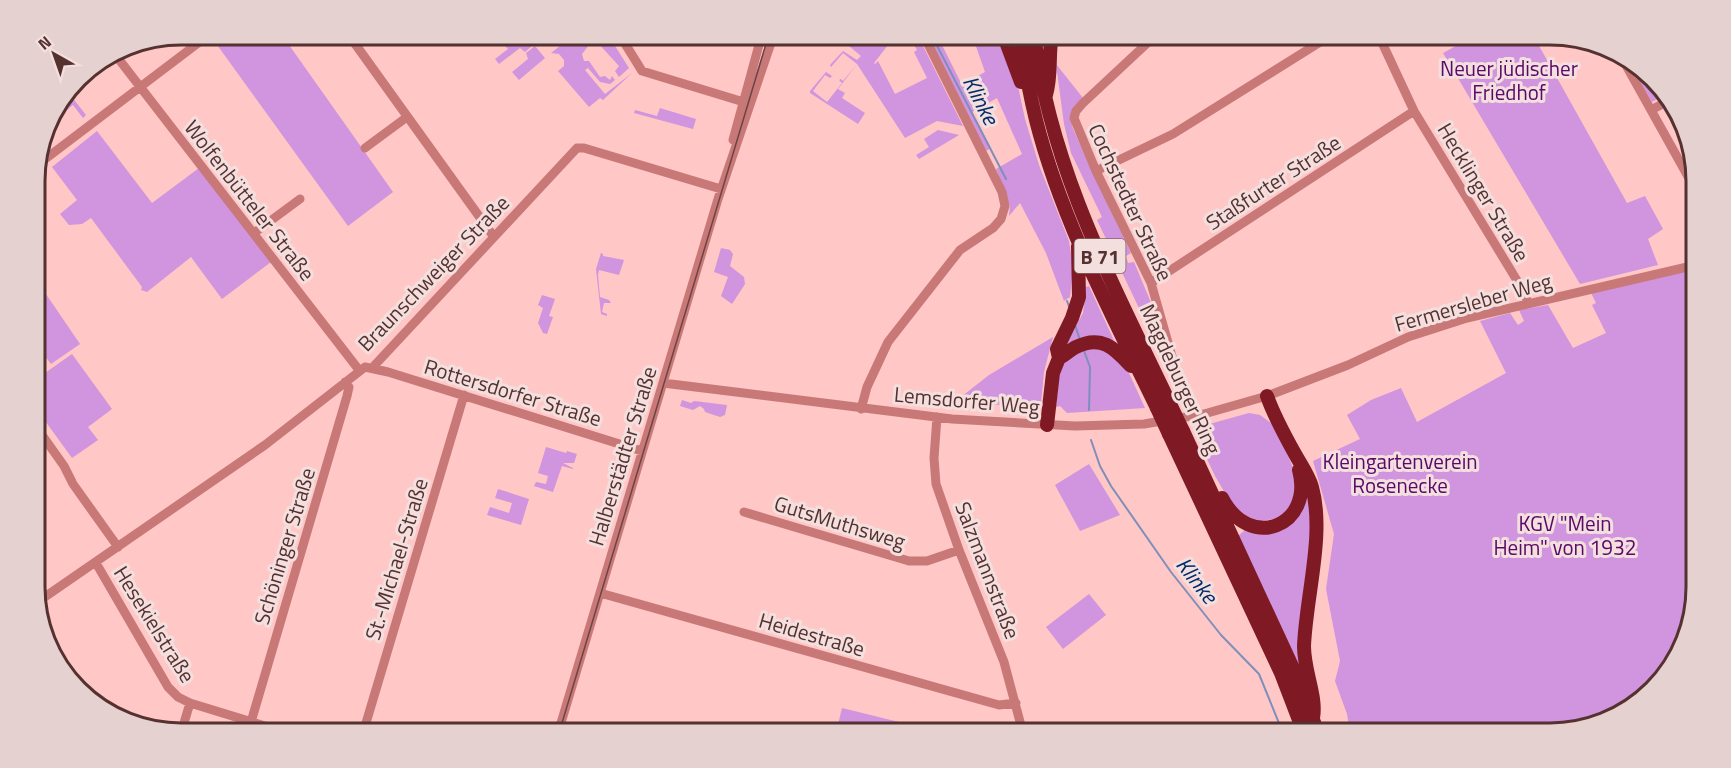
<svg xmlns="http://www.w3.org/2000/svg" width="1731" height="768" font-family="'Titillium Web',sans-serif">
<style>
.green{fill:#d194de}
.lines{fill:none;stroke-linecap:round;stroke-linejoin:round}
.stream{stroke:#7f8fbb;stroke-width:2}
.minor{stroke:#c97878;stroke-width:9}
.highway{stroke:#7f1a25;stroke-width:14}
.tram{stroke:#6b4443;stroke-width:1.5}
.highway-bridge{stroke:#7f1a25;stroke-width:14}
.labels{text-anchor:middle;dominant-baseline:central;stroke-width:6;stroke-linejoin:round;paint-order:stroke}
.shield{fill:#f2dfde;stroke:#846564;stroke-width:1.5}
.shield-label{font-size:20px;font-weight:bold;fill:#553130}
.park-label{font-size:21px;fill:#5a086a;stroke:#f2dfde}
.street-label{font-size:21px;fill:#553130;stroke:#f2dfde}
.water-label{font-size:22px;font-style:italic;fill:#042a69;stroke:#f2dfde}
.rim{fill:none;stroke:#553130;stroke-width:3}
</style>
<rect width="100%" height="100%" fill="#ffc7c5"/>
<path class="green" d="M839 34 895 36 874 63 875 64 878 61 895 94 927 78 914 52 917 50 912 41 921 42 963 126 937 121 905 138 857 64 838 89 845 93 842 98 865 113 858 124 810 93V91L826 72 832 76 830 78 825 75 813 91 827 102 842 83 839 80 841 79 843 81 857 64 843 53 831 67 830 65 843 51 857 60 861 56 837 36Z
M224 35H282L393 192 348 226 215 42Z
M495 35H524L533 45 525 52 520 48 499 64 495 59 508 49Z
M563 35H608L629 68 619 77 615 71 619 66 597 42 592 46 589 45 582 54 584 61H589L600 77 605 76 610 80 612 76 615 80 610 84 600 82 588 68 585 70 605 94 632 73 603 100 600 98 589 107 558 71 564 66V60L559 54 551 53 565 42 561 37Z
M925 35H937L962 85 985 72 972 35H996L1016 77 1025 119 1039 165 1069 241 1073 267 1070 297 1064 301 1046 253 1020 203 1009 216 1010 206 996 169 1022 154 997 98 972 112 991 148 986 151Z
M1476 35H1533L1627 203 1645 196 1663 229 1648 239 1658 265 1580 284 1443 53Z
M535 46 545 58 519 80 512 72 528 59 526 53Z
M1056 64 1083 98C1071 107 1069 114 1073 129L1131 253 1126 256 1128 263 1134 262 1152 305 1164 345 1158 348 1097 220 1102 217 1071 153 1064 124Z
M1630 64 1666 91 1667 93 1652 102Z
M68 92 86 115 83 118 73 105 47 126 49 116Z
M660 108 696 119 693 129 634 113 635 110 657 116Z
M938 130 959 135 919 159 916 155 929 147 924 139Z
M97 131 152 203 199 168 271 262 222 299 191 257 147 292 141 290 142 287 91 218 82 224 69 225 60 214 77 200 52 167Z
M721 248 730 250 733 254 730 266 744 277 745 284 732 304 721 296 728 277 714 272Z
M601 253 603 254V256L624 260 619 275 599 270 598 275 600 297 609 300 611 303H604L602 312 607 314V316L601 314 596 269Z
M1688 271 1696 286V588L1686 643 1639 704 1560 733H1350L1347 714 1335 681 1340 661 1326 589 1334 534 1313 461 1360 439 1347 415 1371 400 1401 388 1417 422 1506 373 1480 321 1510 313 1518 325 1524 321 1519 310 1548 305 1573 348 1606 333 1592 305 1596 303 1591 293Z
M35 278 80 344 51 364 35 343Z
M1089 286 1145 408 1067 413 1060 406 1056 407 1062 351 1083 313 1086 287Z
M542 295 555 299 549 316 553 317 547 334 543 333 538 323 543 308 538 305Z
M1053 337 1044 372 1041 404 1034 407 959 402 961 397 989 375Z
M72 354 112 409 88 427 98 440 72 458 35 407V380Z
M682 400 691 403 694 401 727 405 725 415 720 417 705 412 704 409 700 406 693 410 680 406Z
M1249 413 1260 415 1271 423 1273 422 1295 472 1296 498 1280 518 1255 522 1232 505 1215 476 1197 438 1195 428Z
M546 447 566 453 567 451 577 454 574 463H563L573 468V469L562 466 553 492 534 486 536 482 546 484 548 476 538 473Z
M1089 464 1120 515 1080 531 1055 485Z
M498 489 529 499 521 525 487 515 490 507 509 513 512 503 495 498Z
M1306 496H1309L1311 511 1302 673 1238 536 1245 530 1266 532Z
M1089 594 1106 615 1063 649 1046 627Z
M842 708 944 733H836Z"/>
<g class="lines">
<path class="stream" d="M931 34 1006 179
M1067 301 1070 309
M1075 325 1080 340
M1083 348 1090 367 1089 410
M1091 440 1100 466 1111 486 1171 572 1221 635 1259 674 1283 733"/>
<path class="minor" d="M348 34 494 237
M619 34 642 71 747 103
M1157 34 1082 104 1076 111 1074 118 1096 171 1151 283 1179 381
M1378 34 1414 111 1524 292 1528 303
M114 53 359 370
M1622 58 1695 189
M1651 110 1670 100
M733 140 762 34
M365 148 407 117
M36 166 210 34
M1096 171 1173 134 1333 34
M254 233 300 199
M1151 283 1414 111
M373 367 577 148H584L721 189
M663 383 952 419 1075 426 1144 424 1204 414 1267 396 1348 365 1408 337 1467 318 1696 265
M861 409 867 387 888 342 895 333 960 250 993 228 1001 219 1005 206 1002 192 923 34
M937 417 934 458 936 484 959 550 1004 662 1023 733
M35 425 64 466 73 484 118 547
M744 512 909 561H927L959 550
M96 563 168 687 178 697 190 703 288 733
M600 593 999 705 1016 703
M36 603 265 445 365 367 388 372 642 451
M251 722 347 396 349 387 345 382
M181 733 190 703
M363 733 464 395
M558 733 718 199 774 34"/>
<path class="highway" d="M1002 34 1005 39 1021 82
M1021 34C1024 63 1029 92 1036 120 1061 219 1113 317 1157 408
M1034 34C1050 168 1114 286 1171 406
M1046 95C1052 75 1048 55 1052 34
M1059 358C1065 355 1070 350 1076 347 1102 334 1115 349 1131 366
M1267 396C1274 416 1285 436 1295 454 1301 465 1308 474 1312 487 1325 534 1306 596 1304 646 1304 672 1317 696 1313 718
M1047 425 1053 373 1059 358 1057 349 1072 318 1079 297 1078 246
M1183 431 1297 677 1318 733
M1169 434 1281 673 1304 733
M1222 498C1250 552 1314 526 1299 470"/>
<path class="tram" d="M559 733 769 34"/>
<path class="highway-bridge" d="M1171 406 1183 431
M1157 408 1169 434"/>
</g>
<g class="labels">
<rect class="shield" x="1074.5" y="239" width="51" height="34" rx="4.5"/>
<g class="shield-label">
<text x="1100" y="256">B 71</text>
</g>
<g class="park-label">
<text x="1509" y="68">Neuer jüdischer<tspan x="1509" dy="24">Friedhof</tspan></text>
<text x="1400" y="461">Kleingartenverein<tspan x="1400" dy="24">Rosenecke</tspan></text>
<text x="1565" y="523">KGV "Mein<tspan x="1565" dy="24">Heim" von 1932</tspan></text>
</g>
<g class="street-label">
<text transform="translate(1273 182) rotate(-33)">Staßfurter Straße</text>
<text transform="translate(1484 192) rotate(59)">Hecklinger Straße</text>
<text transform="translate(250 200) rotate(52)">Wolfenbütteler Straße</text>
<text transform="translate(1131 202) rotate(65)">Cochstedter Straße</text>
<text transform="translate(433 273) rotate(-46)">Braunschweiger Straße</text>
<text transform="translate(1473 302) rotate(-16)">Fermersleber Weg</text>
<text transform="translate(1181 379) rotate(65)">Magdeburger Ring</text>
<text transform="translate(513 392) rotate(17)">Rottersdorfer Straße</text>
<text transform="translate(967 400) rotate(5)">Lemsdorfer Weg</text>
<text transform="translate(622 456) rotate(-73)">Halberstädter Straße</text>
<text transform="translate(840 522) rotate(17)">GutsMuthsweg</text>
<text transform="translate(284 546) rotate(-73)">Schöninger Straße</text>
<text transform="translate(396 559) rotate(-73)">St.-Michael-Straße</text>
<text transform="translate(988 570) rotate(69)">Salzmannstraße</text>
<text transform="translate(155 624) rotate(58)">Hesekielstraße</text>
<text transform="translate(812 634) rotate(16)">Heidestraße</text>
</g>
<g class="water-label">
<text transform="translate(981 100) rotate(63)">Klinke</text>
<text transform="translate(1197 580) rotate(52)">Klinke</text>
</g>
</g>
<path d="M0 0H1731V768H0ZM181 45H1550A136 136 0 0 1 1686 181V587A136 136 0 0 1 1550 723H181A136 136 0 0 1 45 587V181A136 136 0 0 1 181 45Z" fill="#e5d1d0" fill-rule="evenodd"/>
<path class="rim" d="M181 45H1550A136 136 0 0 1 1686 181V587A136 136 0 0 1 1550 723H181A136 136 0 0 1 45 587V181A136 136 0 0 1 181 45Z"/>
<g transform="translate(54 54) rotate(320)" stroke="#f2dfde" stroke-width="4.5" paint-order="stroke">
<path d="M0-4.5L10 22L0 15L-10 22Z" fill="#553130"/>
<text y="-9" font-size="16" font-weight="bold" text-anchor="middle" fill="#553130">N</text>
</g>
</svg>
